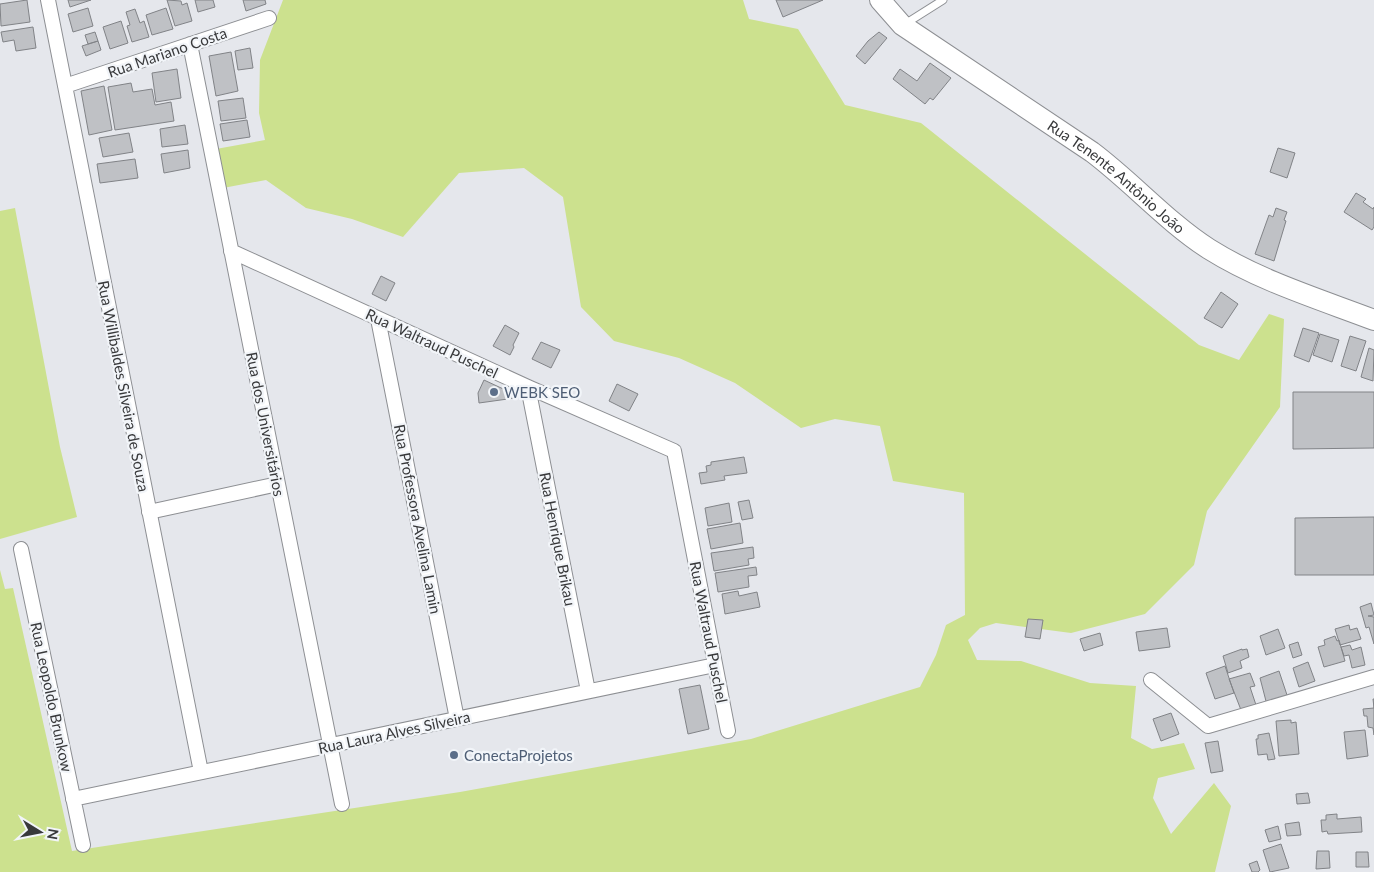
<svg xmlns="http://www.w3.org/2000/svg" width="1374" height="872" font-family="Lato,sans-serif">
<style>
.green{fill:#cce18e}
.building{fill:#bfc1c5;stroke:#818387}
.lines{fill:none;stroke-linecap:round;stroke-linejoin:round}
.lane-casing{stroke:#8d8f93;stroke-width:9}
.street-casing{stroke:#8d8f93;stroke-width:16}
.secondary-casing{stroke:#8d8f93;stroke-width:22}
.lane{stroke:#fff;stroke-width:7}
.street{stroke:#fff;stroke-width:14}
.secondary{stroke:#fff;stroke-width:20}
.service-dot{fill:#5c6f8a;stroke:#f2f5f9;stroke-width:2}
.labels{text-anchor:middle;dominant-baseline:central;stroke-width:4.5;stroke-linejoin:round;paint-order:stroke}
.street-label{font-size:15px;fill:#38393b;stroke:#f2f5f9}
.service-label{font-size:15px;fill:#4e5e75;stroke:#f2f5f9;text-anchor:start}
</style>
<rect width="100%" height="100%" fill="#e5e7ec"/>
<path class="green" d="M283 0H743L749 19 798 29 845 105 921 123 1199 345 1239 360 1269 314 1284 319 1280 407 1207 511 1194 565 1145 614 1071 633 996 623 980 628 968 640 977 660 1021 661 1090 683 1136 686 1131 738 1152 749 1184 743 1195 769 1158 778 1153 798 1171 834 1214 783 1231 806 1215 872H0V570L5 589 13 588 72 851 460 792 751 739 920 687 936 655 946 625 965 615 964 493 893 481 880 426 835 419 801 428 735 383 679 358 614 341 581 307 563 197 524 168 459 173 403 237 352 219 306 208 266 180 223 188 216 149 265 140 259 113 260 60Z
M15 208 60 447 77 517 0 539V211Z"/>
<path class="building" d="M27 0 30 22 1 26 0 4Z
M68 0H91L70 7Z
M167 0 181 1 182 5 187 3 192 21 175 26Z
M195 0H213L215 7 198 12Z
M243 0H265L266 4 246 11Z
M776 0H823L783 17Z
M88 8 93 26 73 32 68 14Z
M166 8 173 29 152 35 146 15Z
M135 9 140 23 144 21 149 37 132 42 127 26 130 25 126 12Z
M121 21 128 43 110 49 103 27Z
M33 27 36 48 16 51 14 40 3 42 1 32Z
M95 32 98 41 88 44 85 35Z
M879 32 887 38 865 64 856 56 868 41Z
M98 41 101 50 86 56 82 46Z
M250 48 253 68 238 70 235 51Z
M231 52 238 91 216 96 209 56Z
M930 63 951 78 933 100 930 98 925 104 893 79 900 69 917 81Z
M177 69 181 98 156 102 152 73Z
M131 83 133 92 152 89 155 105 171 102 174 121 115 130 108 87Z
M104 86 112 130 89 135 81 91Z
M243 98 246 118 221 121 218 101Z
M247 120 250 137 223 141 220 124Z
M185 125 188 144 162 147 160 129Z
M129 133 133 152 103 157 99 138Z
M1278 148 1295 153 1287 178 1270 172Z
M188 150 190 168 164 173 161 154Z
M135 159 138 178 100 183 97 164Z
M1356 193 1366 199 1363 202 1373 209 1374 207V227L1372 230 1344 212Z
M1276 208 1287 212 1284 220 1286 221 1274 261 1255 254 1269 215 1273 217Z
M381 276 395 283 386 301 372 294Z
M1221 292 1238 304 1222 328 1204 318Z
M505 325 519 333 513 345 514 347 510 355 493 346Z
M1303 328 1319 333 1309 362 1294 356Z
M1320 334 1339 340 1332 362 1313 355Z
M1350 336 1366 341 1356 371 1341 366Z
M541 342 560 350 551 368 532 359Z
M1369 348 1374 350 1373 381 1361 377Z
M484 380 514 394 515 398 479 403 478 393Z
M617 384 638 394 629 411 609 401Z
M1293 392H1374V448L1293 449Z
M744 457 747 473 724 476 725 480 701 484 699 473 707 472 706 466 711 465V462Z
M749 500 753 518 742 520 738 502Z
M729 503 732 522 708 526 705 508Z
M1374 517V575H1295V518Z
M740 523 743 543 711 549 707 529Z
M753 547 754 558 748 559 749 565 714 571 711 553Z
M756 567 757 575 748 576 749 587 718 592 715 573Z
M738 591 739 596 757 592 760 607 725 614 722 594Z
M1371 603 1374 615 1368 616 1374 617V644L1369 627 1366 628 1360 607Z
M1028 619 1043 620 1040 639 1025 637Z
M1349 625 1350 630 1357 628 1361 639 1340 645 1335 629Z
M1167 628 1170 647 1139 651 1136 632Z
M1278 629 1285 648 1266 655 1260 636Z
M1100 633 1103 645 1084 651 1080 639Z
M1335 636 1337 641 1339 640 1345 661 1324 667 1318 647 1325 645 1324 640Z
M1298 642 1302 655 1293 658 1289 645Z
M1350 645 1352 650 1361 647 1365 665 1352 668 1349 655 1344 656 1341 647Z
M1242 649V650L1247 649 1249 657 1240 661 1242 668 1228 673 1223 656Z
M1308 662 1315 681 1299 687 1293 668Z
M1225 666 1234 693 1215 699 1206 673Z
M1279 671 1288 698 1267 705 1260 678Z
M1250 673 1255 686 1250 687 1256 705 1241 710 1229 679Z
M700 685 709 729 688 734 679 689Z
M1373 699H1374V735L1373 728 1368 727 1367 716H1364L1363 709 1374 708Z
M1171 713 1179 734 1161 741 1153 719Z
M1291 720V723L1296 722 1299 754 1279 756 1276 721Z
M1365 730 1368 756 1347 759 1344 732Z
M1269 733 1275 759 1268 760 1267 754 1258 755 1256 739H1258V735Z
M1218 741 1223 771 1211 773 1205 743Z
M1308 793 1310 803 1297 804 1296 794Z
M1337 814V819L1361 817 1362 832 1328 834 1327 831 1322 832 1321 820H1326V815Z
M1299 822 1301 835 1287 836 1285 824Z
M1278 826 1281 839 1269 842 1265 830Z
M1281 844 1289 868 1270 872 1263 850Z
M1317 851H1329L1330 868 1316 869Z
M1356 852H1368L1369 867H1356Z
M1257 861 1260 870 1258 872H1252L1249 864Z"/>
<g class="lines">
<g class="lane-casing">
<path id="lane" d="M905 24 943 0"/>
</g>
<g class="street-casing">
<path id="street" d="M48 0 201 772
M190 44 342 804
M65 86 269 18
M231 251 528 387 674 451 728 731
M378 319 457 719
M528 387 588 691
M149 512 278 484
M21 549 83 845
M1151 680 1208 726 1374 677
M73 799 715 665"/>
</g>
<g class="secondary-casing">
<g id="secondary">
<path id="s1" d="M880 0 902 25 1092 152C1132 182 1167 222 1209 249 1260 281 1319 299 1374 320"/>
</g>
</g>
<use href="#lane" class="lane"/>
<use href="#street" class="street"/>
<use href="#secondary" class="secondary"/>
</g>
<g class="service-dot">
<circle cx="494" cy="392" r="5"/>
<circle cx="454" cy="755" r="5"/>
</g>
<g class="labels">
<g class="street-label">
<text transform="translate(167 52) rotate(-19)">Rua Mariano Costa</text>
<text stroke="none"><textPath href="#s1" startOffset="296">Rua Tenente Antônio João</textPath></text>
<text transform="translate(432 343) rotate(25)">Rua Waltraud Puschel</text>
<text transform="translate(124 386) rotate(79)">Rua Willibaldes Silveira de Souza</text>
<text transform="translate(266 424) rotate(79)">Rua dos Universitários</text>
<text transform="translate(418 519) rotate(79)">Rua Professora Avelina Lamin</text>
<text transform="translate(558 539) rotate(79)">Rua Henrique Brikau</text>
<text transform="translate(709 632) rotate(79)">Rua Waltraud Puschel</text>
<text transform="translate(52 697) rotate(78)">Rua Leopoldo Brunkow</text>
<text transform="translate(394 732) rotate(-12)">Rua Laura Alves Silveira</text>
</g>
<g class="service-label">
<text x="504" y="392">WEBK SEO</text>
<text x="464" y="755">ConectaProjetos</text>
</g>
</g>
<g transform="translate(40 832) rotate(100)" stroke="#f2f5f9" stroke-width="4" paint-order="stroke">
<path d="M0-4L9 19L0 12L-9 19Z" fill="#38393b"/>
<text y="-8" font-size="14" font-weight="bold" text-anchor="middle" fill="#38393b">N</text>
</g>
</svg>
